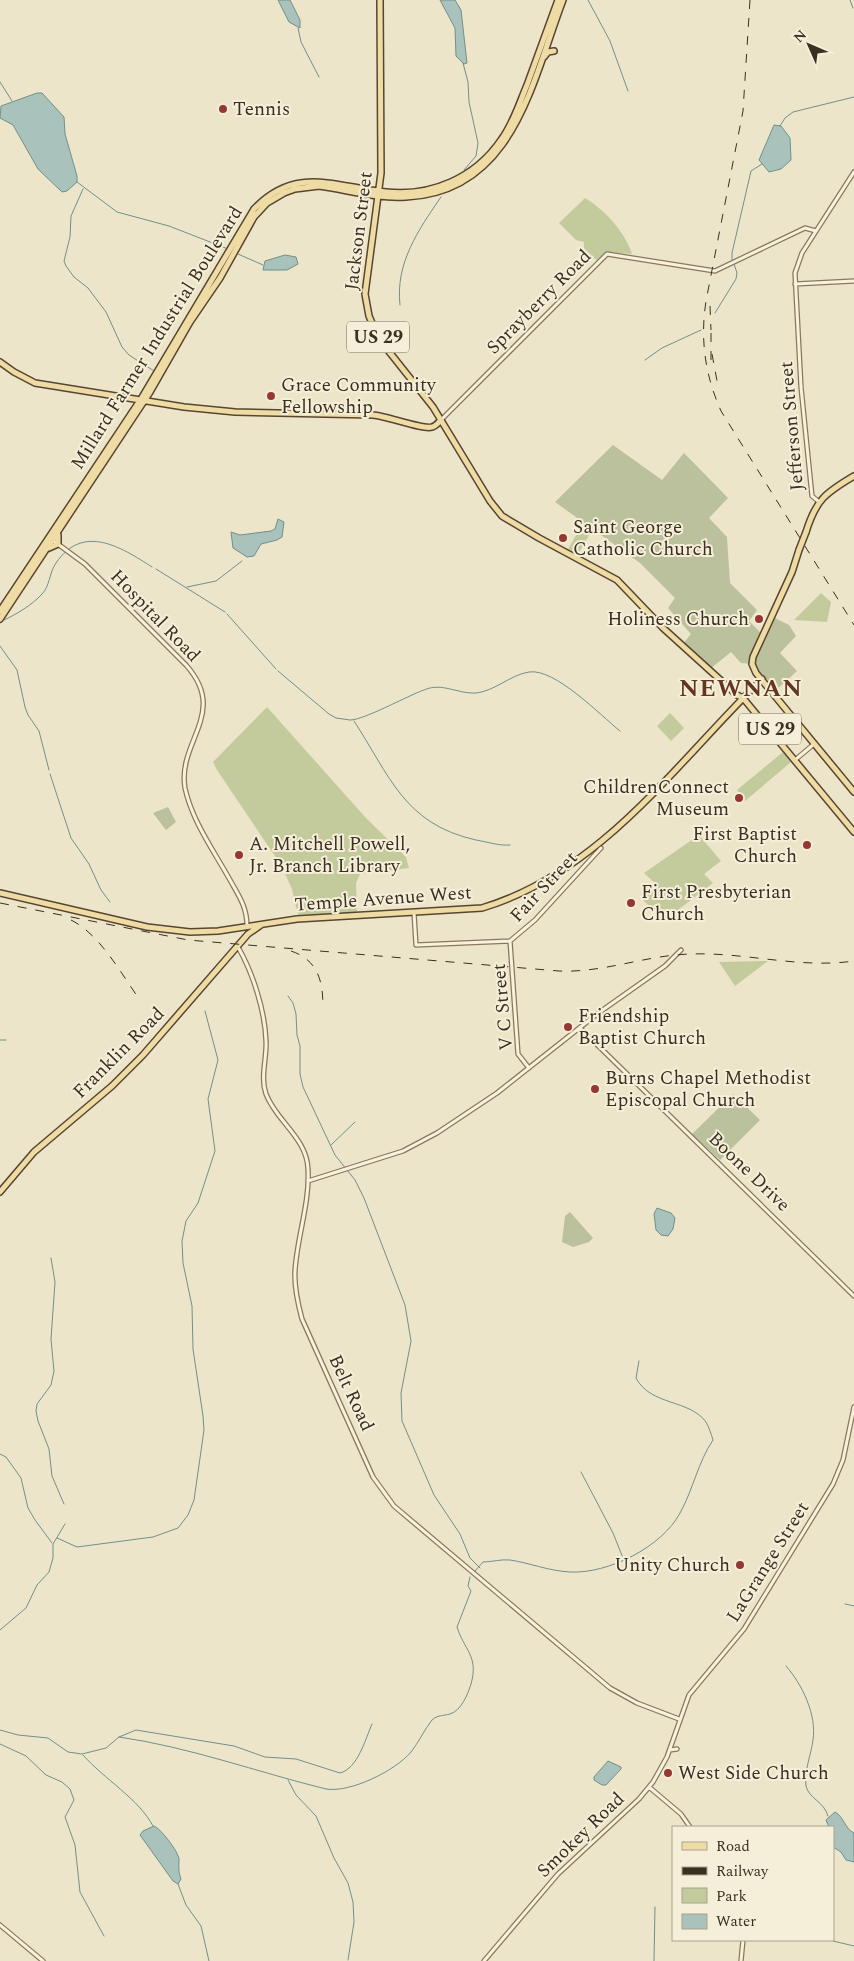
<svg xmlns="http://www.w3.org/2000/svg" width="854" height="1961" font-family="Spectral,serif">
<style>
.green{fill:#c3cb9d}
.cemetery{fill:#bac19c}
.water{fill:#aac2bc;stroke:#70908a}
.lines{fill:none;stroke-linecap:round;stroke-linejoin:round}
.stream{stroke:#70908a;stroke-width:1}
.minor-casing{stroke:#89785f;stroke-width:5.5}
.major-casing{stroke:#574632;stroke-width:8}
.minor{stroke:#f8f2dd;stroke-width:3}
.major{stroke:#eedca4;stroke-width:5}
.rail{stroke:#3a2f21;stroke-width:1;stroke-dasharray:9 9;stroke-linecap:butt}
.major-bridge-casing{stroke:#574632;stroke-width:8;stroke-linecap:butt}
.major-bridge{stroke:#eedca4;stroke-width:5}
.poi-dot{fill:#963731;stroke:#f5efd9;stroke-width:2}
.labels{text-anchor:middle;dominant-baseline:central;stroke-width:4;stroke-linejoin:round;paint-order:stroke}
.shield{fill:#f5efd9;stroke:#726958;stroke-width:1}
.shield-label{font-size:18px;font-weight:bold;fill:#3a2f21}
.poi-label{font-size:19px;fill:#3a2f21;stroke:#f5efd9;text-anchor:start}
.street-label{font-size:19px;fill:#3a2f21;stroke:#f5efd9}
.district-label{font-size:24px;font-weight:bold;letter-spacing:1px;fill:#653523;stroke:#f5efd9}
</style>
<rect width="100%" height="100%" fill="#ede5c9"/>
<path class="green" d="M585 198C604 209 626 233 632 254L607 252 597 260 595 259 584 248V242L576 240 559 223Z
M583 523 592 530 577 556 567 551Z
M821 593 831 602 827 622 794 620Z
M267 707 366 818 406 857 409 868 360 874 356 883 357 912 298 915 292 889 281 865 217 770 213 762Z
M670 713 684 728 671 741 657 726Z
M783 752 791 762 745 801 737 790Z
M699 835 721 861 704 874 713 883 669 917 658 915 642 899 658 886 644 873Z
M768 961 735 986 719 962Z"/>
<path class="cemetery" d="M613 445 662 480 684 453 728 498 709 518 727 537 730 583 757 610 749 621 765 637 775 618 789 625 796 636 780 653 797 671 775 691 754 664 741 663 731 652 710 669 683 644 691 634 668 608 675 598 640 563 555 502Z
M168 807 176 822 166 830 153 813Z
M733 1094 760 1120 720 1160 692 1134Z
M570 1212 593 1238 589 1242 573 1247 562 1242 565 1216Z"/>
<path class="water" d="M278 0H290L300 20V28L289 22Z
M440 0H455L461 10 467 63 464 64 456 56 455 28Z
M37 93H42L64 117 65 134 77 176V182L67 191 62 192 38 169 13 125 0 118 1 106Z
M774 125 781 126 790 138 791 160 781 169 769 172 759 160Z
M285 255 296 257 298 264 287 270H263L265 261Z
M278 519 284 522 282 537 277 540 261 544 254 556 247 557 233 548 231 532 240 535 271 531 275 529Z
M657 1208 671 1213 675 1218 673 1229 668 1236 661 1235 656 1230 654 1214Z
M608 1761 621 1767V1769L606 1785H602L594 1780V1777Z
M835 1812C844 1817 845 1829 854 1833V1862L846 1860 841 1852 833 1847V1827H829L826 1820Z
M154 1826C161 1829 178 1851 179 1859 179 1867 178 1871 181 1879L178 1884 173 1881 140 1835 143 1831Z"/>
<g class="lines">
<path class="stream" d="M588 0 610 41 628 91
M850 0 853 8
M298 28 301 42 319 77
M463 63 468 82 469 102 478 143 476 156 464 170
M0 82 12 101
M780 126 785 118 793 112 854 97
M77 182 117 212 169 226 228 249
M83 189 71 216 70 237 64 261 66 266 74 277 88 288 106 312 122 347 129 355 154 371
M238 254 263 265
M732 261V253L751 171 762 164
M400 305C395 263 419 229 441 197
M715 313 736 279 737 273 734 264
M645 360 662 348 701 330
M156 569 225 612
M187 587 216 581 242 561
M227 614 276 669
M4 620C17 614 32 605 42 594 50 586 49 573 56 563 83 523 121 547 152 567
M0 646 17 670 25 707 28 715 39 731 49 770
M278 671 329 714 336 718 350 720C364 720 407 696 424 690 442 682 457 694 476 693 495 691 510 675 529 672 555 668 600 715 620 731
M354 721C390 776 404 824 476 840 488 842 499 846 510 845
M50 774 71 838 89 864 101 890 110 902
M288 996 293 1003 296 1014 297 1035 300 1046V1074L303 1087 335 1155 355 1180 364 1198 405 1305 411 1341 401 1393 402 1421 434 1495 460 1534 470 1558 480 1568
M0 1040H6
M331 1145 355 1122
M51 1258 55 1282 51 1339 54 1371 51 1385 37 1404 36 1411 38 1421 49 1449 52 1476 64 1504
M0 1454 6 1457 21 1478 28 1508 35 1520 52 1543
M581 1472 613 1533 623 1558
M57 1538 77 1547 153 1537 178 1528 188 1515 194 1500 204 1430 203 1416 193 1349 192 1306 183 1263 182 1241 186 1221 198 1203 215 1151 208 1099 218 1060 205 1011
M475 1571 483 1562C492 1562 501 1559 510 1560 530 1563 549 1571 570 1572 608 1574 662 1547 680 1513 693 1490 698 1462 713 1440 711 1434 709 1427 706 1422 689 1399 651 1406 636 1378L639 1361
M845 1604 854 1606
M0 1630 26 1608 37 1585 49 1572 53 1558V1544L65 1524
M786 1666C802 1684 817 1715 813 1740 811 1755 804 1771 806 1786 809 1799 824 1801 828 1816
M0 1730 18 1735 48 1738 68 1752 82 1754 106 1748 119 1737 136 1730 234 1746 265 1757 296 1759 340 1773C358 1768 365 1740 372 1724
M119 1737C189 1747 257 1772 326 1789 350 1793 395 1771 411 1752 419 1742 424 1730 432 1720 437 1715 443 1716 450 1714 461 1711 468 1694 471 1684 479 1656 464 1650 457 1627L471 1591 468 1586 470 1577
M0 1744 26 1756 46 1775 62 1782 70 1789 74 1800 65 1817 75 1845 80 1892 104 1936
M83 1755C104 1779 139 1799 153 1826
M288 1780 296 1795 316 1816 334 1858 348 1883 353 1902 354 1922 348 1960
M178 1884 186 1905 201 1926 209 1961
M833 1941 854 1946
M654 1961 655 1907"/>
<g class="minor-casing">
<path id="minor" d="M795 284 854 281
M441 420 607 254 715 271 805 228 816 231
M818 501 812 496 801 387 795 273 802 253 854 172
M51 539 85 564 186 665C229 713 177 741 185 788 192 821 214 851 230 880 239 896 247 907 247 926
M795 760 814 744
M414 913 416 945 510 941 535 920 601 848
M510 941 518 1054 529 1068
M238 947C253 973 265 1011 266 1041 267 1058 260 1077 266 1094 276 1121 307 1138 308 1169 310 1203 297 1237 295 1271 294 1287 298 1304 302 1319L373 1477 394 1506 610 1688 637 1703 679 1719
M580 1028 854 1296
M308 1181 403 1151 437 1133 497 1093 597 1014 665 966 681 950
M670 1750 677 1749
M649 1787 681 1814 690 1827
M0 1925 43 1961
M484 1961 558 1874 639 1799 653 1782 667 1757 689 1695 744 1629 833 1484 843 1460 854 1407
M741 1961 743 1940"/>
</g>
<g class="major-casing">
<path id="major" d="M380 0 381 173 365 294 369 316 379 339 433 407 490 501 502 516 539 538 617 580 663 628 737 695 743 698 854 832
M544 57 548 52 554 51
M0 362 14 372 35 383 184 407 235 412 373 415C387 416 423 430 432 427 436 426 438 423 441 420
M806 532C816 500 825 493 854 476
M49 548 58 544V535
M799 550 792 572 753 657 752 664 756 673 854 792
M0 611 141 399 254 209C296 165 335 187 386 192 431 197 475 178 501 140 513 124 519 104 527 85 537 57 548 28 558 0
M0 619 150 392 190 322 220 278 254 217 267 203 284 193 295 189 319 186C348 190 377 199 406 197 514 192 532 81 563 0
M0 893 147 927 190 932 218 931 297 919 482 908C602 872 676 763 762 679
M0 1192 34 1152 112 1086 143 1055 248 934 261 925"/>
</g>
<use href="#minor" class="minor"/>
<use href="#major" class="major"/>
<path class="rail" d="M750 0 743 111 706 301C700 340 705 375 721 411L854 625
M710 306 711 330
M711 333V361
M712 354 718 386
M0 903 188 940 559 971C604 973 646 955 691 954 745 952 800 969 854 961
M71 920C101 935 121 974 140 1000
M291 951C318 960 323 981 323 1007"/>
<g class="major-bridge-casing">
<path id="major-bridge" d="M799 550 806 532"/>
</g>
<use href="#major-bridge" class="major-bridge"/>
</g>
<g class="poi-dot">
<circle cx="223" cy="109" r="5"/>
<circle cx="271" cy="396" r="5"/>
<circle cx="563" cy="538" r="5"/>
<circle cx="759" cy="619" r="5"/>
<circle cx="739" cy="798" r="5"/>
<circle cx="807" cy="845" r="5"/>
<circle cx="239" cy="855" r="5"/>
<circle cx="631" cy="903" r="5"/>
<circle cx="568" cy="1027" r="5"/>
<circle cx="595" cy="1089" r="5"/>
<circle cx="740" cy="1565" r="5"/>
<circle cx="668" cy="1773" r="5"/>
</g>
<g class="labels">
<g class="shield">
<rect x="347" y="321.5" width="62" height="31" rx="4"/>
<rect x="739" y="713.5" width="62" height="31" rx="4"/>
</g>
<g class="shield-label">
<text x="378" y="337">US 29</text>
<text x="770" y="729">US 29</text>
</g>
<g class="poi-label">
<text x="233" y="109">Tennis</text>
<text x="281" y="385">Grace Community<tspan x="281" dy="22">Fellowship</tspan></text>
<text x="573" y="527">Saint George<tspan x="573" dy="22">Catholic Church</tspan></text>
<text x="749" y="619" text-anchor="end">Holiness Church</text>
<text x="729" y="787" text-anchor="end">ChildrenConnect<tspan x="729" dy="22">Museum</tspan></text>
<text x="797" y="834" text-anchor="end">First Baptist<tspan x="797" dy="22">Church</tspan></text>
<text x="249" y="844">A. Mitchell Powell,<tspan x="249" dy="22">Jr. Branch Library</tspan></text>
<text x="641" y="892">First Presbyterian<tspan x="641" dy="22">Church</tspan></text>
<text x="578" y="1016">Friendship<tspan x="578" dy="22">Baptist Church</tspan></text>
<text x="605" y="1078">Burns Chapel Methodist<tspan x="605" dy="22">Episcopal Church</tspan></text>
<text x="730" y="1565" text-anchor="end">Unity Church</text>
<text x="678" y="1773">West Side Church</text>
</g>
<g class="street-label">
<text transform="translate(359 231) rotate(-83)">Jackson Street</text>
<text transform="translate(539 302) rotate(-45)">Sprayberry Road</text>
<text transform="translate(157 338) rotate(-58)">Millard Farmer Industrial Boulevard</text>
<text transform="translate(792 426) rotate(-95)">Jefferson Street</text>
<text transform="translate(155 616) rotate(46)">Hospital Road</text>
<text transform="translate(544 887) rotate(-47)">Fair Street</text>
<text transform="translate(383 899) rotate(-4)">Temple Avenue West</text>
<text transform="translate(503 1007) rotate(-95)">V C Street</text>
<text transform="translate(119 1053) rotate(-45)">Franklin Road</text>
<text transform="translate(749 1172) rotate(44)">Boone Drive</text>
<text transform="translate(351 1393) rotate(65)">Belt Road</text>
<text transform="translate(768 1562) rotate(-58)">LaGrange Street</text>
<text transform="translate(581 1835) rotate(-44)">Smokey Road</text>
</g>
<g class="district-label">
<text x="741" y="689">NEWNAN</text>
</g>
</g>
<rect x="672" y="1826" width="162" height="115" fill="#f5efd9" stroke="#aaa28f"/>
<rect x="682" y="1842" width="25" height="8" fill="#eedca4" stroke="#aaa28f"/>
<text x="716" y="1851" font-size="15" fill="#3a2f21">Road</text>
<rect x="682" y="1867" width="25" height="8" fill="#3a2f21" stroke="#aaa28f"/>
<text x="716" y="1876" font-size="15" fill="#3a2f21">Railway</text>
<rect x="682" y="1888" width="25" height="15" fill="#c3cb9d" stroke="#aaa28f"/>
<text x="716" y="1901" font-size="15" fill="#3a2f21">Park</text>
<rect x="682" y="1914" width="25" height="15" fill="#aac2bc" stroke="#aaa28f"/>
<text x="716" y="1926" font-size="15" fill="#3a2f21">Water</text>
<g transform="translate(809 45) rotate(315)" stroke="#f5efd9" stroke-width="4" paint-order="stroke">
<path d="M0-4L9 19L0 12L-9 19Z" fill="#3a2f21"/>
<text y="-8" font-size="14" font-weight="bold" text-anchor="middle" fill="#3a2f21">N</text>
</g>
</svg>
